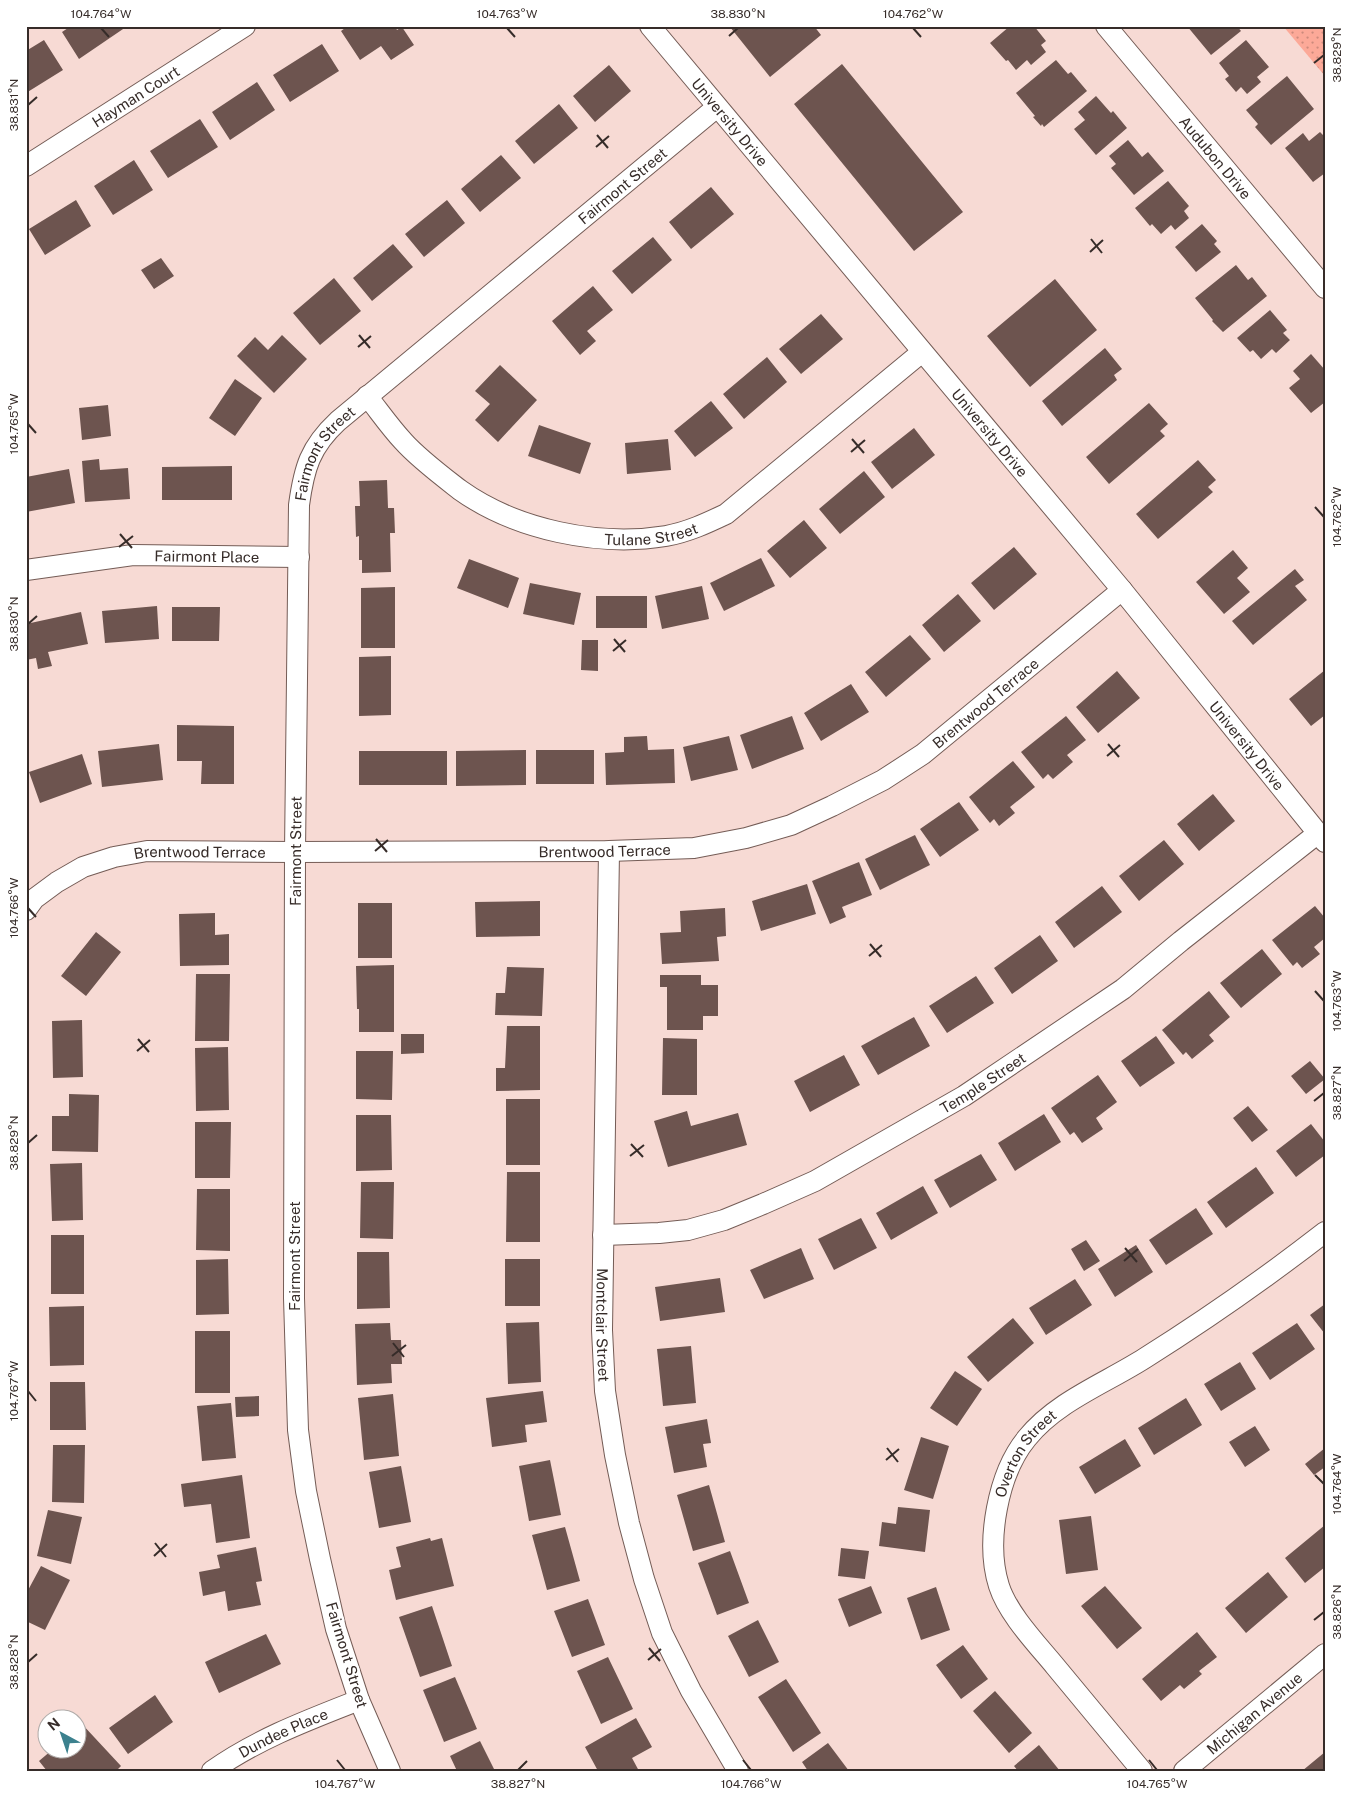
<svg xmlns="http://www.w3.org/2000/svg" width="1351" height="1797" font-family="'Public Sans',sans-serif">
<style>
.grass{fill:url(#grass-dots)}
.building{fill:#6d544f}
.lines{fill:none;stroke-linecap:round;stroke-linejoin:round}
.street-casing{stroke:#745c56;stroke-width:22}
.street{stroke:#fff;stroke-width:20}
.ticks{fill:none;stroke:#362c29;stroke-width:2}
.labels{text-anchor:middle;dominant-baseline:central;stroke-width:5;stroke-linejoin:round;paint-order:stroke}
.street-label{font-size:15px;fill:#362c29;stroke:#fff}
.neatline{fill:none;stroke:#362c29;stroke-width:2}
.ticks-label{font-size:12px;text-anchor:middle;fill:#362c29}
</style>
<defs>
<pattern id="grass-dots" width="8" height="8" patternUnits="userSpaceOnUse" patternTransform="scale(1.25)"><rect width="8" height="8" fill="#fca998"/><path d="M2 2h.1M6 6h.1" fill="none" stroke="#cd8a7c" stroke-width="1.8" stroke-linecap="round"/></pattern>
</defs>
<rect width="100%" height="100%" fill="#f7dad4"/>
<path class="grass" d="M1283 26H1325V76Z"/>
<path class="building" d="M71 26H126V27L79 59 62 32Z
M348 26H395L397 30 402 27 414 45 391 60 381 46 360 60 341 31Z
M732 26H814L821 35 770 77 730 27Z
M1010 26H1034L1046 41 1041 45 1046 52 1031 65 1027 60 1016 70 1008 60 1006 61 990 43Z
M1187 26H1237L1241 31 1211 55Z
M44 40 63 70 26 93V51Z
M1246 40 1269 67 1257 77 1261 82 1247 94 1241 87 1236 92 1225 79 1229 76 1219 63Z
M322 44 339 71 290 102 273 75Z
M1056 60 1068 74 1071 72 1087 91 1044 127 1042 124 1041 126 1033 117 1035 116 1016 93Z
M842 64 963 212 914 251 794 104Z
M609 65 631 91 595 122 573 96Z
M1287 76 1314 109 1271 145 1255 127 1258 124 1246 110Z
M257 82 275 110 230 140 212 112Z
M1096 96 1111 113 1113 111 1127 128 1096 155 1074 129 1085 120 1078 112Z
M559 104 578 128 534 164 515 141Z
M200 119 218 147 168 178 150 151Z
M1320 132 1325 137V173L1313 182 1285 148 1303 133 1309 141Z
M1128 140 1142 157 1148 152 1164 171 1134 195 1111 168 1116 164 1109 156Z
M501 155 521 178 480 212 461 189Z
M134 160 153 190 113 215 94 186Z
M1168 181 1189 206 1184 211 1189 218 1175 230 1171 225 1161 234 1152 224 1150 226 1135 208Z
M711 187 734 214 691 249 669 222Z
M76 200 91 226 45 255 29 229Z
M447 200 465 223 424 257 405 234Z
M1202 224 1217 241 1214 244 1221 252 1196 272 1175 247Z
M653 237 672 260 632 294 612 271Z
M393 244 413 267 372 301 353 278Z
M161 258 174 276 154 289 141 270Z
M1236 265 1248 280 1252 277 1267 296 1223 332 1212 321 1213 320 1195 298Z
M334 278 361 311 320 345 293 313Z
M1055 279 1097 330 1030 387 987 336Z
M593 286 613 310 587 331 596 341 580 355 552 321Z
M1270 310 1287 330 1283 333 1290 340 1276 353 1272 349 1261 359 1253 350 1250 352 1237 338Z
M821 314 843 339 801 374 779 349Z
M282 335 307 359 274 393 237 356 255 337 268 350Z
M1105 348 1122 369 1114 375 1117 380 1062 426 1042 401Z
M1311 354 1325 370V402L1311 413 1289 388 1300 379 1293 371Z
M767 357 787 382 744 419 723 394Z
M500 365 537 400 498 442 475 420 490 404 475 391Z
M235 379 262 398 235 436 209 418Z
M711 401 733 428 695 457 674 431Z
M1149 403 1168 424 1160 431 1165 436 1109 484 1086 457Z
M108 405 111 436 82 440 79 408Z
M539 425 591 443 580 474 528 456Z
M914 428 935 455 892 489 871 462Z
M668 439 671 470 627 474 625 443Z
M99 459 100 470 128 468 130 499 85 502 82 461Z
M1198 460 1216 480 1208 487 1213 492 1158 539 1136 514Z
M232 466V500H162V467Z
M69 469 75 503 26 512V477Z
M864 471 885 497 840 534 819 509Z
M387 480 388 508H394L395 533H390L391 572 362 573V560H359V536L356 537 355 506H360L359 481Z
M804 520 827 548 790 578 767 551Z
M1014 547 1037 574 994 610 971 583Z
M1233 550 1248 568 1237 578 1250 592 1224 614 1196 582Z
M761 558 775 586 724 611 710 583Z
M469 559 519 578 508 608 457 588Z
M1295 569 1304 580 1295 586 1307 600 1253 645 1232 621Z
M530 583 581 593 574 625 523 614Z
M702 586 709 619 662 629 655 596Z
M395 587V648H361V588Z
M958 594 981 621 944 652 922 625Z
M596 596H647V628H596Z
M157 606 159 639 105 643 102 611Z
M172 607H220L219 641H172Z
M81 612 88 644 48 652 52 666 38 669 36 658 26 660V624Z
M910 635 931 659 886 697 865 672Z
M582 640H598V671L581 670Z
M391 656V715L359 716V657Z
M1325 670V715L1311 726 1289 699Z
M1117 671 1140 698 1098 733 1076 707Z
M851 684 869 712 821 741 804 713Z
M792 716 804 749 752 769 740 735Z
M1066 716 1086 740 1067 755 1073 762 1053 779 1048 774 1043 779 1021 752Z
M177 725 234 726V784H201L202 761H177Z
M647 736 648 750 674 749 675 783 606 785 605 753 624 752V737Z
M729 736 738 770 691 781 683 747Z
M159 744 163 780 102 787 98 751Z
M526 750V785L456 786V751Z
M536 750H594V784H536Z
M359 751H447V785H359Z
M82 754 92 784 40 803 29 772Z
M1013 761 1035 787 1010 807 1015 813 999 826 994 819 990 823 969 797Z
M1213 794 1235 821 1199 851 1177 824Z
M959 802 979 830 940 857 920 829Z
M915 835 930 865 880 890 865 859Z
M1164 840 1184 864 1139 901 1119 876Z
M859 862 872 895 842 907 846 917 830 924 812 881Z
M807 884 816 914 761 931 752 901Z
M1102 886 1122 912 1074 948 1055 922Z
M540 901V936L476 937 475 902Z
M358 903H392V958H358Z
M1315 906 1325 918V938L1314 947 1320 954 1302 968 1297 962 1293 966 1272 940Z
M725 908 726 936 717 937 719 961 662 964 660 933 681 932 680 911Z
M215 913V935L229 934V965L180 966 179 914Z
M96 932 121 952 86 996 61 976Z
M1040 935 1058 961 1012 994 994 968Z
M1262 949 1282 974 1241 1008 1220 983Z
M394 965V1032H359V1009H357L356 966Z
M507 967 544 968 542 1016 495 1015 496 993H505Z
M196 974H230L229 1041H195Z
M660 975H701V985H718V1016H703V1030H667V987H660Z
M976 976 994 1003 947 1033 929 1006Z
M1209 991 1230 1017 1209 1035 1214 1041 1192 1059 1186 1052 1183 1055 1162 1030Z
M914 1017 930 1046 878 1075 861 1046Z
M82 1020 83 1077 53 1078 52 1021Z
M507 1026H540V1090L496 1091V1068H505Z
M401 1034H424V1053L401 1054Z
M1156 1036 1175 1063 1140 1087 1121 1061Z
M663 1038 697 1039V1095H662Z
M228 1047 229 1110 196 1111 195 1048Z
M356 1051H393L392 1100 356 1099Z
M844 1055 860 1085 810 1112 794 1081Z
M1310 1061 1325 1079 1306 1094 1291 1076Z
M1098 1075 1117 1102 1096 1118 1103 1129 1082 1143 1074 1132 1070 1135 1051 1108Z
M69 1094 99 1095 98 1152 52 1151V1116H69Z
M506 1099H540V1165H506Z
M1248 1106 1268 1130 1252 1142 1233 1118Z
M687 1111 691 1126 738 1113 747 1145 668 1167 654 1121Z
M1044 1114 1061 1142 1015 1171 998 1143Z
M356 1115H391L392 1170 356 1171Z
M195 1122H231L230 1178H195Z
M1311 1124 1325 1142V1155L1296 1177 1276 1151Z
M981 1154 997 1180 950 1208 934 1180Z
M82 1163 83 1220 52 1221 50 1164Z
M1256 1167 1274 1193 1226 1228 1207 1202Z
M507 1172H540V1242H506Z
M361 1182H394L393 1239 360 1238Z
M923 1186 938 1213 891 1240 876 1213Z
M197 1189H230V1251L196 1250Z
M1196 1208 1213 1234 1166 1265 1149 1240Z
M861 1218 877 1248 834 1270 818 1239Z
M51 1235H84V1294H51Z
M1086 1240 1100 1261 1084 1271 1071 1249Z
M1136 1245 1153 1272 1115 1297 1098 1269Z
M801 1248 814 1279 764 1299 750 1270Z
M357 1252H389L390 1308 357 1309Z
M228 1259 229 1314 196 1315V1260Z
M505 1259H540V1306H505Z
M720 1278 725 1312 660 1321 655 1287Z
M1075 1279 1092 1305 1046 1335 1029 1308Z
M1325 1304V1334L1310 1315Z
M84 1306V1365L50 1366 49 1307Z
M1013 1318 1034 1343 988 1382 967 1357Z
M539 1322 541 1382 508 1384 506 1323Z
M390 1323 391 1340H401L402 1364H391L392 1383 357 1385 355 1324Z
M1297 1323 1315 1349 1270 1380 1252 1353Z
M195 1331H230V1393H195Z
M691 1346 696 1403 663 1406 657 1349Z
M1240 1362 1256 1389 1221 1411 1204 1384Z
M955 1371 982 1389 957 1426 930 1408Z
M50 1382H85L86 1430H50Z
M543 1391 547 1422 525 1425 527 1442 492 1447 486 1398Z
M393 1394 399 1456 364 1460 358 1398Z
M259 1396V1416L236 1417 235 1397Z
M1186 1398 1202 1425 1154 1455 1138 1428Z
M231 1403 236 1458 202 1461 197 1406Z
M707 1419 711 1443 703 1444 707 1467 674 1473 665 1427Z
M1255 1426 1270 1450 1245 1467 1229 1442Z
M921 1437 949 1446 933 1499 904 1490Z
M1125 1439 1141 1466 1095 1494 1079 1467Z
M53 1445H85L84 1503 52 1502Z
M1325 1448V1467L1314 1475 1305 1464Z
M550 1460 561 1515 529 1521 519 1466Z
M401 1466 411 1522 379 1528 369 1472Z
M242 1475 250 1538 216 1543 211 1504 184 1507 181 1484Z
M709 1485 725 1542 693 1551 677 1495Z
M898 1507 930 1510 925 1552 879 1546 882 1522 896 1524Z
M48 1510 82 1517 71 1564 37 1556Z
M1091 1516 1098 1570 1066 1574 1059 1520Z
M1325 1525V1567L1305 1583 1285 1558Z
M565 1527 580 1581 547 1590 532 1535Z
M430 1538 431 1541 442 1538 454 1586 396 1600 389 1570 401 1567 396 1547Z
M256 1547 262 1581 256 1582 261 1605 228 1611 225 1591 203 1596 199 1572 220 1568 217 1555Z
M841 1548 869 1551 865 1579 838 1576Z
M730 1551 749 1603 717 1615 698 1563Z
M41 1566 70 1580 45 1630 26 1621V1594Z
M1268 1572 1288 1597 1246 1633 1225 1608Z
M871 1586 882 1613 849 1627 838 1599Z
M1105 1586 1142 1628 1117 1649 1081 1606Z
M936 1587 950 1630 921 1640 907 1598Z
M588 1599 605 1645 572 1657 554 1611Z
M432 1606 452 1666 420 1677 399 1617Z
M758 1620 779 1662 749 1677 728 1636Z
M1197 1632 1217 1657 1199 1671 1202 1674 1184 1689 1180 1685 1161 1701 1142 1679Z
M266 1634 281 1664 219 1693 205 1662Z
M963 1645 988 1679 961 1699 936 1665Z
M608 1657 633 1709 601 1724 577 1671Z
M455 1677 477 1729 444 1742 423 1690Z
M786 1679 821 1733 793 1752 758 1697Z
M995 1691 1032 1733 1009 1753 973 1711Z
M155 1695 173 1722 128 1754 109 1728Z
M636 1718 652 1747 632 1758 639 1771H598L585 1747Z
M81 1723 121 1766 116 1771H47L39 1761 52 1750H78V1726Z
M480 1741 495 1771H457L450 1756Z
M828 1743 849 1771H808L802 1762Z
M1039 1745 1060 1771H1018L1014 1766Z
M1325 1752V1771H1302Z"/>
<g class="lines">
<g class="street-casing">
<g id="street">
<path id="s1" d="M650 26 1122 590 1325 842"/>
<path id="s2" d="M1106 26 1325 288"/>
<path id="s3" d="M26 166 245 26"/>
<path id="s4" d="M367 396C379 411 390 427 403 441 418 458 442 476 460 490 516 530 599 547 666 536 688 532 707 523 726 514L922 352"/>
<path id="s5" d="M26 570 133 555 299 557"/>
<path id="s6" d="M609 851 602 1330 605 1391 615 1455 629 1523 644 1579 662 1633 691 1691 738 1771"/>
<path id="s7" d="M26 910 34 899 57 882 83 867 114 857 147 851 295 852 609 851 694 848 746 838 791 825 832 806 883 780 923 754 1122 590"/>
<path id="s8" d="M603 1235 659 1233 688 1230 724 1220 763 1204 815 1181 964 1096 1123 989 1181 941 1317 834"/>
<path id="s9" d="M212 1771C257 1739 308 1720 359 1700"/>
<path id="s10" d="M390 1771 359 1700 336 1629 320 1559 306 1491 298 1430 294 1298 295 852 299 505C304 468 310 447 338 421L717 107"/>
<path id="s11" d="M1142 1771C1113 1736 1084 1701 1055 1666 1036 1643 1008 1614 999 1586 985 1542 998 1473 1027 1438 1057 1401 1106 1383 1145 1358 1207 1319 1267 1277 1325 1232"/>
<path id="s12" d="M1184 1771 1325 1654"/>
</g>
</g>
<use href="#street" class="street"/>
</g>
<path class="ticks" d="M101 28 109 37M507 28 515 37M913 28 921 37M729 36 738 28M1314 63 1324 55M28 105 37 97M597 135 608 148M596 147 609 136M1091 239 1102 253M1090 252 1103 240M359 335 370 348M358 347 371 336M28 424 36 433M852 439 864 453M851 452 865 440M1315 507 1324 517M120 534 132 548M119 547 133 536M28 624 37 616M614 639 625 652M613 651 626 640M1108 744 1119 757M1107 756 1120 745M376 839 387 852M375 851 388 840M28 908 36 917M870 944 881 957M869 956 882 945M1315 991 1324 1001M138 1039 149 1052M137 1051 150 1040M1314 1101 1324 1093M28 1143 37 1135M631 1144 643 1157M630 1156 644 1145M1125 1248 1137 1262M1124 1261 1138 1249M393 1343 404 1357M392 1356 406 1345M28 1391 36 1401M887 1448 898 1462M886 1460 899 1449M1315 1475 1324 1484M155 1543 166 1557M154 1556 167 1544M1314 1620 1324 1612M649 1648 660 1661M648 1660 661 1649M28 1662 37 1654M337 1760 345 1770M743 1760 751 1770M1149 1760 1157 1770M518 1770 527 1761"/>
<g class="labels">
<g class="street-label">
<text stroke="none"><textPath href="#s3" startOffset="130">Hayman Court</textPath></text>
<text stroke="none"><textPath href="#s1" startOffset="125">University Drive</textPath></text>
<text stroke="none"><textPath href="#s2" startOffset="171">Audubon Drive</textPath></text>
<text stroke="none"><textPath href="#s10" startOffset="1744">Fairmont Street</textPath></text>
<text stroke="none"><textPath href="#s1" startOffset="530">University Drive</textPath></text>
<text stroke="none"><textPath href="#s10" startOffset="1339">Fairmont Street</textPath></text>
<text stroke="none"><textPath href="#s4" startOffset="334">Tulane Street</textPath></text>
<text stroke="none"><textPath href="#s5" startOffset="182">Fairmont Place</textPath></text>
<text stroke="none"><textPath href="#s7" startOffset="1016">Brentwood Terrace</textPath></text>
<text stroke="none"><textPath href="#s1" startOffset="935">University Drive</textPath></text>
<text stroke="none"><textPath href="#s7" startOffset="596">Brentwood Terrace</textPath></text>
<text stroke="none"><textPath href="#s10" startOffset="934">Fairmont Street</textPath></text>
<text stroke="none"><textPath href="#s7" startOffset="191">Brentwood Terrace</textPath></text>
<text stroke="none"><textPath href="#s8" startOffset="416">Temple Street</textPath></text>
<text transform="translate(294 1256) rotate(-90)">Fairmont Street</text>
<text stroke="none"><textPath href="#s6" startOffset="474">Montclair Street</textPath></text>
<text stroke="none"><textPath href="#s11" startOffset="376">Overton Street</textPath></text>
<text transform="translate(347 1655) rotate(73)">Fairmont Street</text>
<text stroke="none"><textPath href="#s12" startOffset="91">Michigan Avenue</textPath></text>
<text stroke="none"><textPath href="#s9" startOffset="81">Dundee Place</textPath></text>
</g>
</g>
<rect width="1351" height="1797" fill="none" stroke="#ffffff" stroke-width="55"/>
<g transform="translate(62 1734) rotate(320)"><circle r="24" fill="#ffffff" stroke="#afaba9"/>
<path d="M0-4L9 19L0 12L-9 19Z" fill="#3c818e"/>
<text y="-8" font-size="14" font-weight="bold" text-anchor="middle" fill="#362c29">N</text>
</g>
<rect x="28" y="28" width="1296" height="1742" class="neatline"/>
<g class="ticks-label">
<text x="101" y="18">104.764°W</text>
<text x="507" y="18">104.763°W</text>
<text x="738" y="18">38.830°N</text>
<text x="913" y="18">104.762°W</text>
<text transform="translate(1337 55) rotate(-90)" y="4">38.829°N</text>
<text transform="translate(14 105) rotate(-90)" y="4">38.831°N</text>
<text transform="translate(14 424) rotate(-90)" y="4">104.765°W</text>
<text transform="translate(1337 517) rotate(-90)" y="4">104.762°W</text>
<text transform="translate(14 624) rotate(-90)" y="4">38.830°N</text>
<text transform="translate(14 908) rotate(-90)" y="4">104.766°W</text>
<text transform="translate(1337 1001) rotate(-90)" y="4">104.763°W</text>
<text transform="translate(1337 1093) rotate(-90)" y="4">38.827°N</text>
<text transform="translate(14 1143) rotate(-90)" y="4">38.829°N</text>
<text transform="translate(14 1391) rotate(-90)" y="4">104.767°W</text>
<text transform="translate(1337 1484) rotate(-90)" y="4">104.764°W</text>
<text transform="translate(1337 1612) rotate(-90)" y="4">38.826°N</text>
<text transform="translate(14 1662) rotate(-90)" y="4">38.828°N</text>
<text x="345" y="1788">104.767°W</text>
<text x="518" y="1788">38.827°N</text>
<text x="751" y="1788">104.766°W</text>
<text x="1157" y="1788">104.765°W</text>
</g>
</svg>
